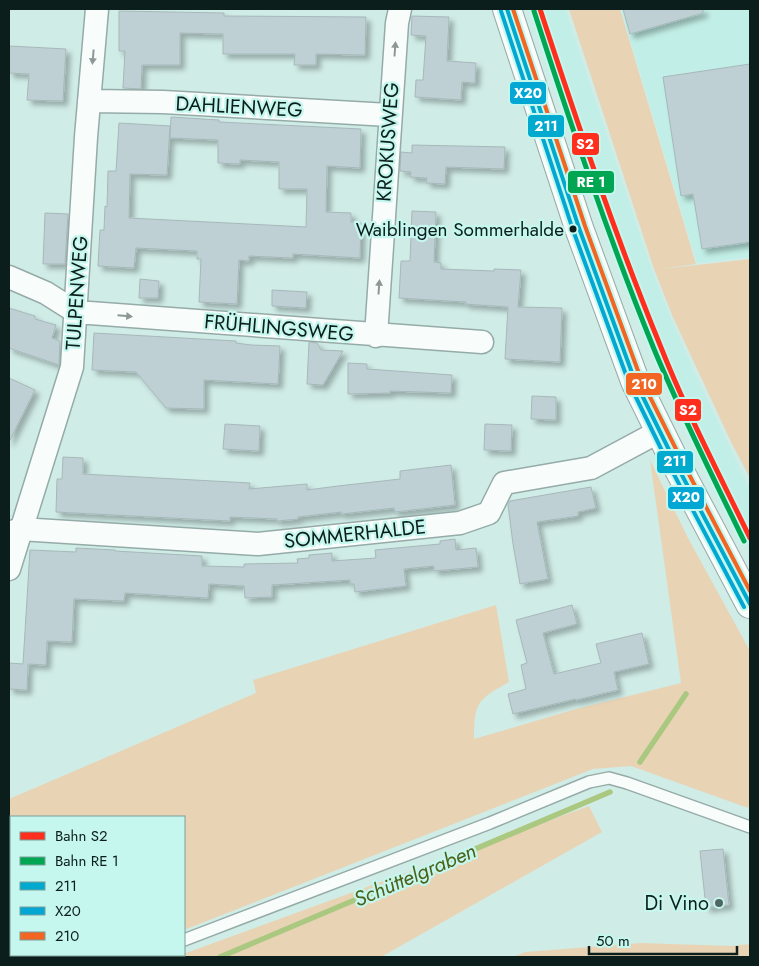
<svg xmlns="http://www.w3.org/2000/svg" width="759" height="966" font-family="Jost,sans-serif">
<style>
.built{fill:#c1eee6}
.green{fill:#e8d4b5}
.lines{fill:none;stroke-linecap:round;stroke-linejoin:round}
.stream{stroke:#abc880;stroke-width:5.5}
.building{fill:#bed0d4;stroke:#a6b8ba;filter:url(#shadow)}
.service-casing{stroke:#95aba7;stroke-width:14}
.minor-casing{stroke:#95aba7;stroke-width:25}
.tertiary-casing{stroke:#95aba7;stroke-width:30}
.service{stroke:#f8fcfb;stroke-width:11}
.minor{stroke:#f8fcfb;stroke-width:22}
.tertiary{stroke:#f8fcfb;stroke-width:28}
.bus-1-casing{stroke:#c5f7ee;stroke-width:8}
.bus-2-casing{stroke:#c5f7ee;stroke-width:8}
.bus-3-casing{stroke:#c5f7ee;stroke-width:8}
.bus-1{stroke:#00a9ce;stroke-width:4}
.bus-2{stroke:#02a7d3;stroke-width:4}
.bus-3{stroke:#f26522;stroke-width:4}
.rail-1-casing{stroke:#c5f7ee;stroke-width:9}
.rail-2-casing{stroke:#c5f7ee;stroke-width:9}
.rail-1{stroke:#ff2e1d;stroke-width:5}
.rail-2{stroke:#00a651;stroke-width:5}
.oneway{fill:#8d9896}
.bus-dot{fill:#0b1e1b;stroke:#c5f7ee;stroke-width:2}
.poi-dot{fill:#506662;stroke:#c5f7ee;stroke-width:2}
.labels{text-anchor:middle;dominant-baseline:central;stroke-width:4.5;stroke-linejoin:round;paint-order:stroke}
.bus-label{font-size:19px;fill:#0b1e1b;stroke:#c5f7ee;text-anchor:end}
.street-label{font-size:20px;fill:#0b1e1b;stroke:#c5f7ee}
.poi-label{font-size:20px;fill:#0b1e1b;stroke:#c5f7ee;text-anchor:end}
.water-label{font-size:21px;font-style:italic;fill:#4d6019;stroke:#c5f7ee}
.line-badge{stroke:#c5f7ee;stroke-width:2}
.badge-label{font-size:14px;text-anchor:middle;font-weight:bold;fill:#fff}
</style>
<defs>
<filter id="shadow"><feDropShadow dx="4.5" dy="4.5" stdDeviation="2.5" flood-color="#0004"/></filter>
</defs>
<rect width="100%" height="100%" fill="#d0ece7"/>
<path class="built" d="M534 9H565L648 260 669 314 694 372 750 490V554L657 356 619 264 584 163Z
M621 9H750V257L697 263Z"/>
<path class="green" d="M569 9H620L696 264 661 269 750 259V478L731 442 672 315 654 269Z
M650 460 688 538 750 651V801L748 808 631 766 593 769 184 930V817H11V819L9 814V799L256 693 253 680 496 605 509 682C477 700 474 703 474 739L576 709 681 683Z
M589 806 602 832 381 957H175Z
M9 849 11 854V953L9 948Z
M641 943 731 946 750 944V957H513L525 952Z"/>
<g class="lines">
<path class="stream" d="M640 762 686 694
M220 957 610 792"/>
</g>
<path class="building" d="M623 9H703V13L630 34Z
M119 11 224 13V16L366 17 365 55 316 54V65H294L295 54H223V34L180 33V65H142L141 89 123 88 125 51H119Z
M412 16 449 17 447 61 476 63 475 83 462 82 461 100 415 97 416 80H423L426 36 411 35Z
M9 46 66 49 63 101 27 100 29 74 9 73Z
M750 64V242L702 249 693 194 681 196 663 77Z
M171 117 219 120V122L361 129 360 168 327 166 326 212 351 213V222L361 223 360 258 293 254V258L249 256V261L239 260 237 304 199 302 201 259H197V251L136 248 134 268 98 266 100 230H104L105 206 107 207 108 171H116L119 123 170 126 167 175 130 174 129 218 306 227 307 189H279V162L240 160V164L218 163V140L170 138Z
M412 145 505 147 504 169 446 167 445 184 426 183 427 178 410 177 411 172 400 171 401 152 412 153Z
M412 211 436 212 434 262 441 263V269L494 271V269L521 270 518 307 562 308 560 362 505 359 508 307 465 304 466 302 399 298 401 261H410Z
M45 213 68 214 65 264H43Z
M140 279 159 281 158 298H139Z
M272 290 307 292 306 308 272 306Z
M9 308 35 316V319L56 325 52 338 60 341 59 365 9 348Z
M94 333 236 341V343L251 345 280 346 278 384 204 380V409L166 408 136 372 92 370Z
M309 342 317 343 321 350 343 351 323 385 307 384Z
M348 363 367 364V369L452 375 451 393 390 391V393L348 394Z
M9 378 35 390 9 442Z
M532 396 556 397V420L531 419Z
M225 424 260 426 259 451 223 449Z
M485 424 512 425 511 451 484 450Z
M63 457 83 458V474L250 483 249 489 307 484V490L338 486 400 479V471L451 465 455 505 395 512 394 508 341 514V512L298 517V519L277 521V519L230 517V521L56 512 57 479H62Z
M591 487 596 508 578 512V516L537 522 548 579 520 584 513 544 508 505 510 501Z
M455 539 456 550 476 548 478 567 434 571V566L404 569 406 586 355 592 354 584H350V580L272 585V597L245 598 244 586 209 584 208 598 125 593 124 601 74 599 72 642 47 641 46 665 28 664 27 690 9 689V663L23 664 30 550 76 552V548L115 550V551L202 556V566L244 567V564L298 563 297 559 309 558V555L332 553V561L376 558 375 550 440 544V541Z
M572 605 577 624 543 633 554 674 601 663 596 644 642 633 649 664 614 672 618 690 576 700 575 699 513 714 508 694 526 689 521 665 527 663 516 620Z
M723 849 729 905 706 908 700 851Z"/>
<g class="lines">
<g class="service-casing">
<path id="service" d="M9 826 11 832
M184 940 490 823 589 782 609 778 627 783 750 827
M69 955 70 957
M140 957 147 955"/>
</g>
<g class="minor-casing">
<path id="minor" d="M89 101 163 102 389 115
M9 277 46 293 76 312 482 342
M376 336 397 23 400 9
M9 533 20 529 258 544 460 523 489 513 504 483 591 468 660 431
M9 569 72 367 86 137 97 9"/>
</g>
<g class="tertiary-casing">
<path id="tertiary" d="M507 9 579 228 635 381 675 462 750 604"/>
</g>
<use href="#service" class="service"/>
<use href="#minor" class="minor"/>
<use href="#tertiary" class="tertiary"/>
<g class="bus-1-casing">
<path id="bus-1" d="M507 9 579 228 635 381 675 462 750 604"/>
</g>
<g class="bus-2-casing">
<path id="bus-2" d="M501 11 573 230 629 383 669 465 744 607"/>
</g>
<g class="bus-3-casing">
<path id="bus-3" d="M513 9 585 226 641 379 681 459 750 591"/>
</g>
<use href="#bus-1" class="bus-1"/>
<use href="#bus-2" class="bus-2"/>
<use href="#bus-3" class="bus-3"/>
<g class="rail-1-casing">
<path id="rail-1" d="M540 9C577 122 615 235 660 345 686 411 719 474 750 538"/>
</g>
<g class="rail-2-casing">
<path id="rail-2" d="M534 11C571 125 609 239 654 349 681 414 713 477 744 541"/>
</g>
<use href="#rail-1" class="rail-1"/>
<use href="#rail-2" class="rail-2"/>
</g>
<defs><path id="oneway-solid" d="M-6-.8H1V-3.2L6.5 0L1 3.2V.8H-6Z" transform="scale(1.25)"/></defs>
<g class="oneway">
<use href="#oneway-solid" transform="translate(395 49) rotate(-86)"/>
<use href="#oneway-solid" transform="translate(93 57) rotate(95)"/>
<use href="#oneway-solid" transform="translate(379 287) rotate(-86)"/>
<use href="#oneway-solid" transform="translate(125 316) rotate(5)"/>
</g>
<circle class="bus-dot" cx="573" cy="229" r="4.5"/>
<circle class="poi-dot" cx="719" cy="903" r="5"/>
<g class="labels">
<g class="bus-label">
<text x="564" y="229">Waiblingen Sommerhalde</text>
</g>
<g class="street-label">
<text transform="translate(239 107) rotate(3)">DAHLIENWEG</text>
<text transform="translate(388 142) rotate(-86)">KROKUSWEG</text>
<text transform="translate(77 293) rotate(-86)">TULPENWEG</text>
<text transform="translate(279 328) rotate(5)">FRÜHLINGSWEG</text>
<text transform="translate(355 534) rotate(-6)">SOMMERHALDE</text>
</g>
<g class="poi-label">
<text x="709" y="903">Di Vino</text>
</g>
<g class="water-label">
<text transform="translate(415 875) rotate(-23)">Schüttelgraben</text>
</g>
</g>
<g class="line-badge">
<rect x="509" y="81" width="38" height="24" rx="5" fill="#02a7d3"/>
<rect x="527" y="114" width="38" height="24" rx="5" fill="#00a9ce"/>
<rect x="571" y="132" width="29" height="24" rx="5" fill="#ff2e1d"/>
<rect x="567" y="170" width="48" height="24" rx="5" fill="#00a651"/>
<rect x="625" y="372" width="38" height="24" rx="5" fill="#f26522"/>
<rect x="674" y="398" width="28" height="24" rx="5" fill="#ff2e1d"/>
<rect x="656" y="450" width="38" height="24" rx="5" fill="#00a9ce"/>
<rect x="667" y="486" width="38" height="24" rx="5" fill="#02a7d3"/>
</g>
<g class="badge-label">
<text x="528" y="98">X20</text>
<text x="546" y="131">211</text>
<text x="585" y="149">S2</text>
<text x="591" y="187">RE 1</text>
<text x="644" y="389">210</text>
<text x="688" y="415">S2</text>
<text x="675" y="466">211</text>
<text x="686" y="502">X20</text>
</g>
<rect width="759" height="966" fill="none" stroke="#0b1e1b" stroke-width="20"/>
<rect x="10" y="816" width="175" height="140" fill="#c5f7ee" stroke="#7ba09a"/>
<rect x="20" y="832" width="25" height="8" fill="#ff2e1d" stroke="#7ba09a"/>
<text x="55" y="841" font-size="15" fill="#0b1e1b">Bahn S2</text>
<rect x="20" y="857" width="25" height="8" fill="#00a651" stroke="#7ba09a"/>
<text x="55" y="866" font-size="15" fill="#0b1e1b">Bahn RE 1</text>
<rect x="20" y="882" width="25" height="8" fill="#00a9ce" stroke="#7ba09a"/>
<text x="55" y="891" font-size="15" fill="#0b1e1b">211</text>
<rect x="20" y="907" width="25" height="8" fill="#02a7d3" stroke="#7ba09a"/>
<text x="55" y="916" font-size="15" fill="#0b1e1b">X20</text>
<rect x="20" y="932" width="25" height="8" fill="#f26522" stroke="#7ba09a"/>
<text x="55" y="941" font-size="15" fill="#0b1e1b">210</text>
<path d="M589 946v8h148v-8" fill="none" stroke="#0b1e1b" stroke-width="2.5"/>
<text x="596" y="946" font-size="15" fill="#0b1e1b" stroke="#c5f7ee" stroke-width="4" paint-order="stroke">50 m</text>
</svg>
